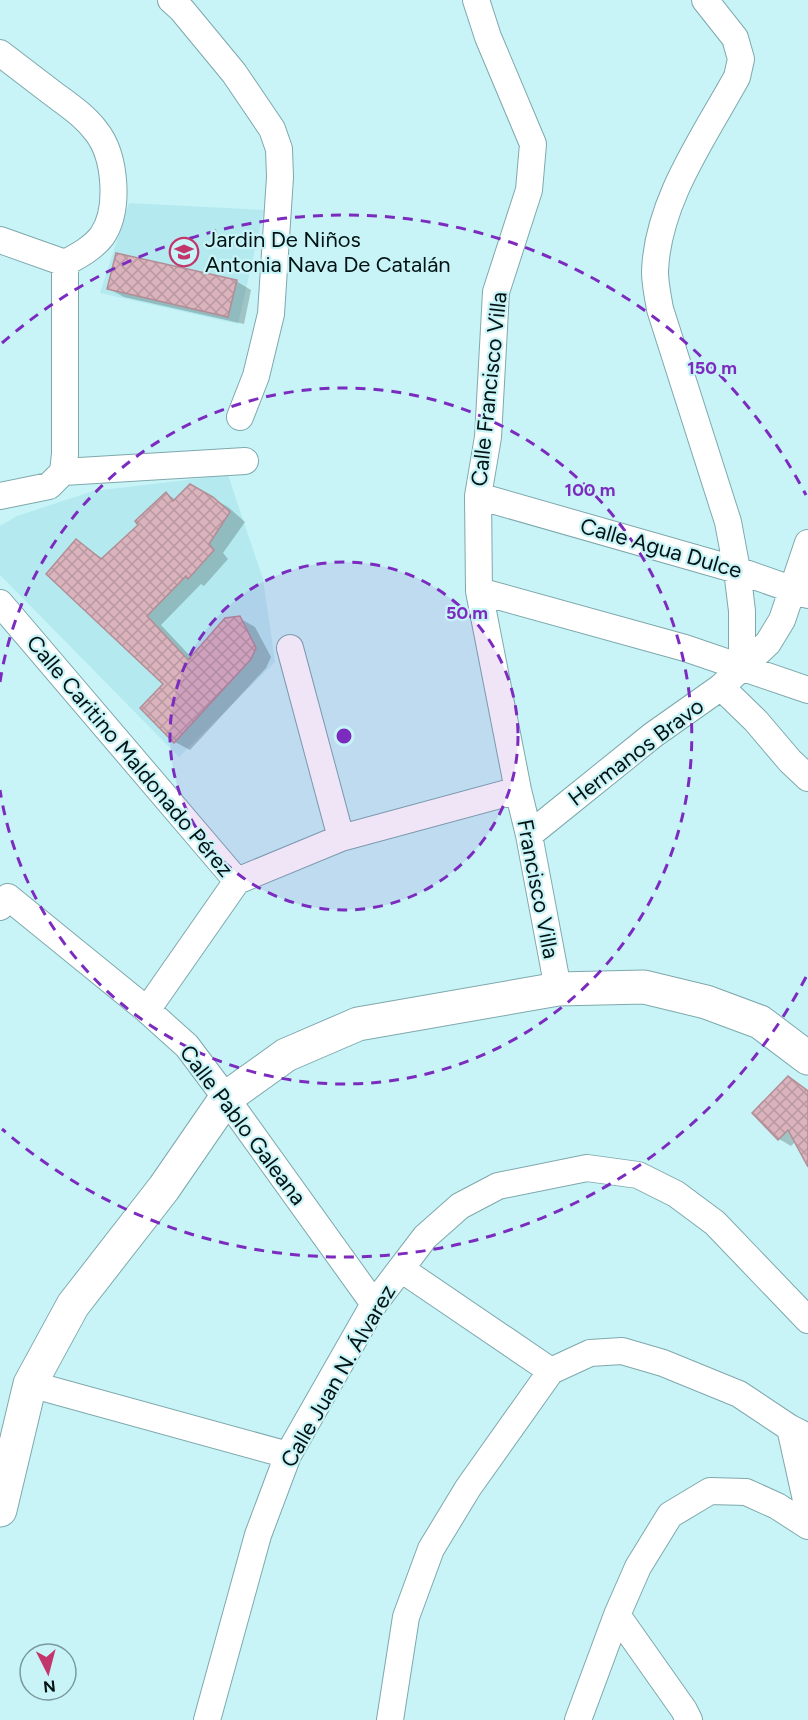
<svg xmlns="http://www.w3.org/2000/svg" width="808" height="1720" font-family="Figtree,sans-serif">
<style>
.built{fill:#b4eaef}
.shadow{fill:#0003}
.building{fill:url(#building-cross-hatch);stroke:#b28d96;stroke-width:1.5}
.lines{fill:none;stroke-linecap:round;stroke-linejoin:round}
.minor-casing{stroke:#7ea8ac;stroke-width:28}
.tertiary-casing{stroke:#7ea8ac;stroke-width:35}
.minor{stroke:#fff;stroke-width:26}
.tertiary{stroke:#fff;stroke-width:33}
.ring{fill:none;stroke:#7b2cbf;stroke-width:3;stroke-dasharray:10 8}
.labels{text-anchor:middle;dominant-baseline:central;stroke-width:4.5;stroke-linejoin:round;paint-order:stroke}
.poi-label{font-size:22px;fill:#031213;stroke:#c8f4f8;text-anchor:start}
.street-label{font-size:22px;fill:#031213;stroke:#c8f4f8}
.centre{fill:#7b2cbf;stroke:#c8f4f8;stroke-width:3}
.ring-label{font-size:18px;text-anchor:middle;font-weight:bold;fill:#7b2cbf;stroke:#c8f4f8;stroke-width:4.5;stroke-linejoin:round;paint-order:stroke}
</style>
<defs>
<pattern id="building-cross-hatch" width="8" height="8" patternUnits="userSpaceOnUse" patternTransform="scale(1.5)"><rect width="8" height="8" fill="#dab3bc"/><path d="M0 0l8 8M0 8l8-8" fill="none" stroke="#b999a1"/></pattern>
</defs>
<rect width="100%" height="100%" fill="#c8f4f8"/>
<path class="built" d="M129 203 264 210 238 324 100 293Z
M228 475 263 579 275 662 179 757 0 575V526L17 516 93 491Z"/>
<path class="shadow" d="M236 281 251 290 244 324 124 297 109 289Z
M190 486 228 507 245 522 223 553 228 559 204 586 201 584 161 625 192 658 239 618 255 627 271 657 266 668 190 750 175 742 165 684 77 541 103 559 140 525 167 494 176 500Z
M789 1078 808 1091V1162L796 1141 791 1146 779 1139 754 1113Z"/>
<path class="building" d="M116 253 237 280 228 317 107 289Z
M190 484 213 497 230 512 209 544 214 550 188 579 186 576 147 616 188 660 225 618 240 616 256 648 251 659 174 743 140 708 163 684 46 574 76 539 101 559 138 525 135 521 166 492 173 501Z
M788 1076 808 1091V1167L788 1130 778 1140 752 1113Z"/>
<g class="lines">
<g class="minor-casing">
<path id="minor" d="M171 0 182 10 234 73 272 129 279 149 280 177 271 314 256 376 240 417
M476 0 488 37 533 144 529 190 496 292 488 437 478 496 479 591 518 790 529 835 558 989
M705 0 735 38 741 59 737 77C704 137 657 202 655 272 655 284 658 297 660 309L728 522 737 570 742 611V667
M0 53C17 66 34 79 51 92 67 104 84 115 96 131 116 156 120 210 102 236 93 248 78 256 65 263
M0 240 65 263
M63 472 245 461
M0 496 49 486 63 472 65 454V263
M478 496 737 570 808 595
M479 591 685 648 808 690
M0 603 237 881
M290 648 341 838
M721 687 756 721 790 761 808 778
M529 835 653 735 721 687 768 643 782 620 808 543
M0 907 8 897 147 1010 187 1046 226 1098 374 1304
M147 1010 237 881 341 838 518 790
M401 1269 551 1371
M30 1384 288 1455
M790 1428 808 1509
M617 1615 684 1710 689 1720
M207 1720 258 1535 288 1455 374 1304 425 1237 460 1206 498 1186 587 1168 638 1175 676 1194 715 1223 808 1320
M390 1720 406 1617 431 1549 468 1488 551 1371 590 1353 622 1351 663 1363 739 1394 790 1428 808 1437
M578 1720 617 1615 638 1567 670 1515 710 1491 746 1492 777 1506 808 1526"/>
</g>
<g class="tertiary-casing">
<path id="tertiary" d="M0 1510 30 1384 73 1305 164 1188 226 1098 286 1055 358 1024 558 989 644 987 706 1002 760 1022 808 1058"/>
</g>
<use href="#minor" class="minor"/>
<use href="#tertiary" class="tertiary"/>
</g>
<circle cx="344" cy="736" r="174" fill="#7b2cbf" fill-opacity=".12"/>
<g class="ring">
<circle cx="344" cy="736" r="174"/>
<path d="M0 682A348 348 0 1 1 0 790"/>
<path d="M806 977A521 521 0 0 1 2 1129M2 343A521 521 0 0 1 806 495"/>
</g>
<defs>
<g id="school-ring" transform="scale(1.5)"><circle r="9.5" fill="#c8f4f8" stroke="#c2366b" stroke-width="1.5"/><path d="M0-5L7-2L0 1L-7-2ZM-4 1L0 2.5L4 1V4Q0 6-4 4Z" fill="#c2366b"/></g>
</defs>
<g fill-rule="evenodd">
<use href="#school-ring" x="184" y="252"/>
</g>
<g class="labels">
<g class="poi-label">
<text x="205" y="239">Jardin De Niños<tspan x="205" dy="25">Antonia Nava De Catalán</tspan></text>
</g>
<g class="street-label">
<text transform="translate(489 389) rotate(-84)">Calle Francisco Villa</text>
<text transform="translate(661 548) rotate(16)">Calle Agua Dulce</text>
<text transform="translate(636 752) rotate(-37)">Hermanos Bravo</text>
<text transform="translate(130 756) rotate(50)">Calle Caritino Maldonado Pérez</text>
<text transform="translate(538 889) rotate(79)">Francisco Villa</text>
<text transform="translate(243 1125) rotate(53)">Calle Pablo Galeana</text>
<text transform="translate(338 1376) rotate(-60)">Calle Juan N. Álvarez</text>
</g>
</g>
<circle cx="344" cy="736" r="9" class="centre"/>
<g class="ring-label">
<text x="712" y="374">150 m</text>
<text x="590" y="496">100 m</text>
<text x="467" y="619">50 m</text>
</g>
<g transform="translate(48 1672) rotate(174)"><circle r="28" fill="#c8f4f8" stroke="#799a9c" stroke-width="1.5"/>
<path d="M0-4.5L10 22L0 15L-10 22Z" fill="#c2366b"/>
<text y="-9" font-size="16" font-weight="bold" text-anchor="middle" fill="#031213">N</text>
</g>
</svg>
